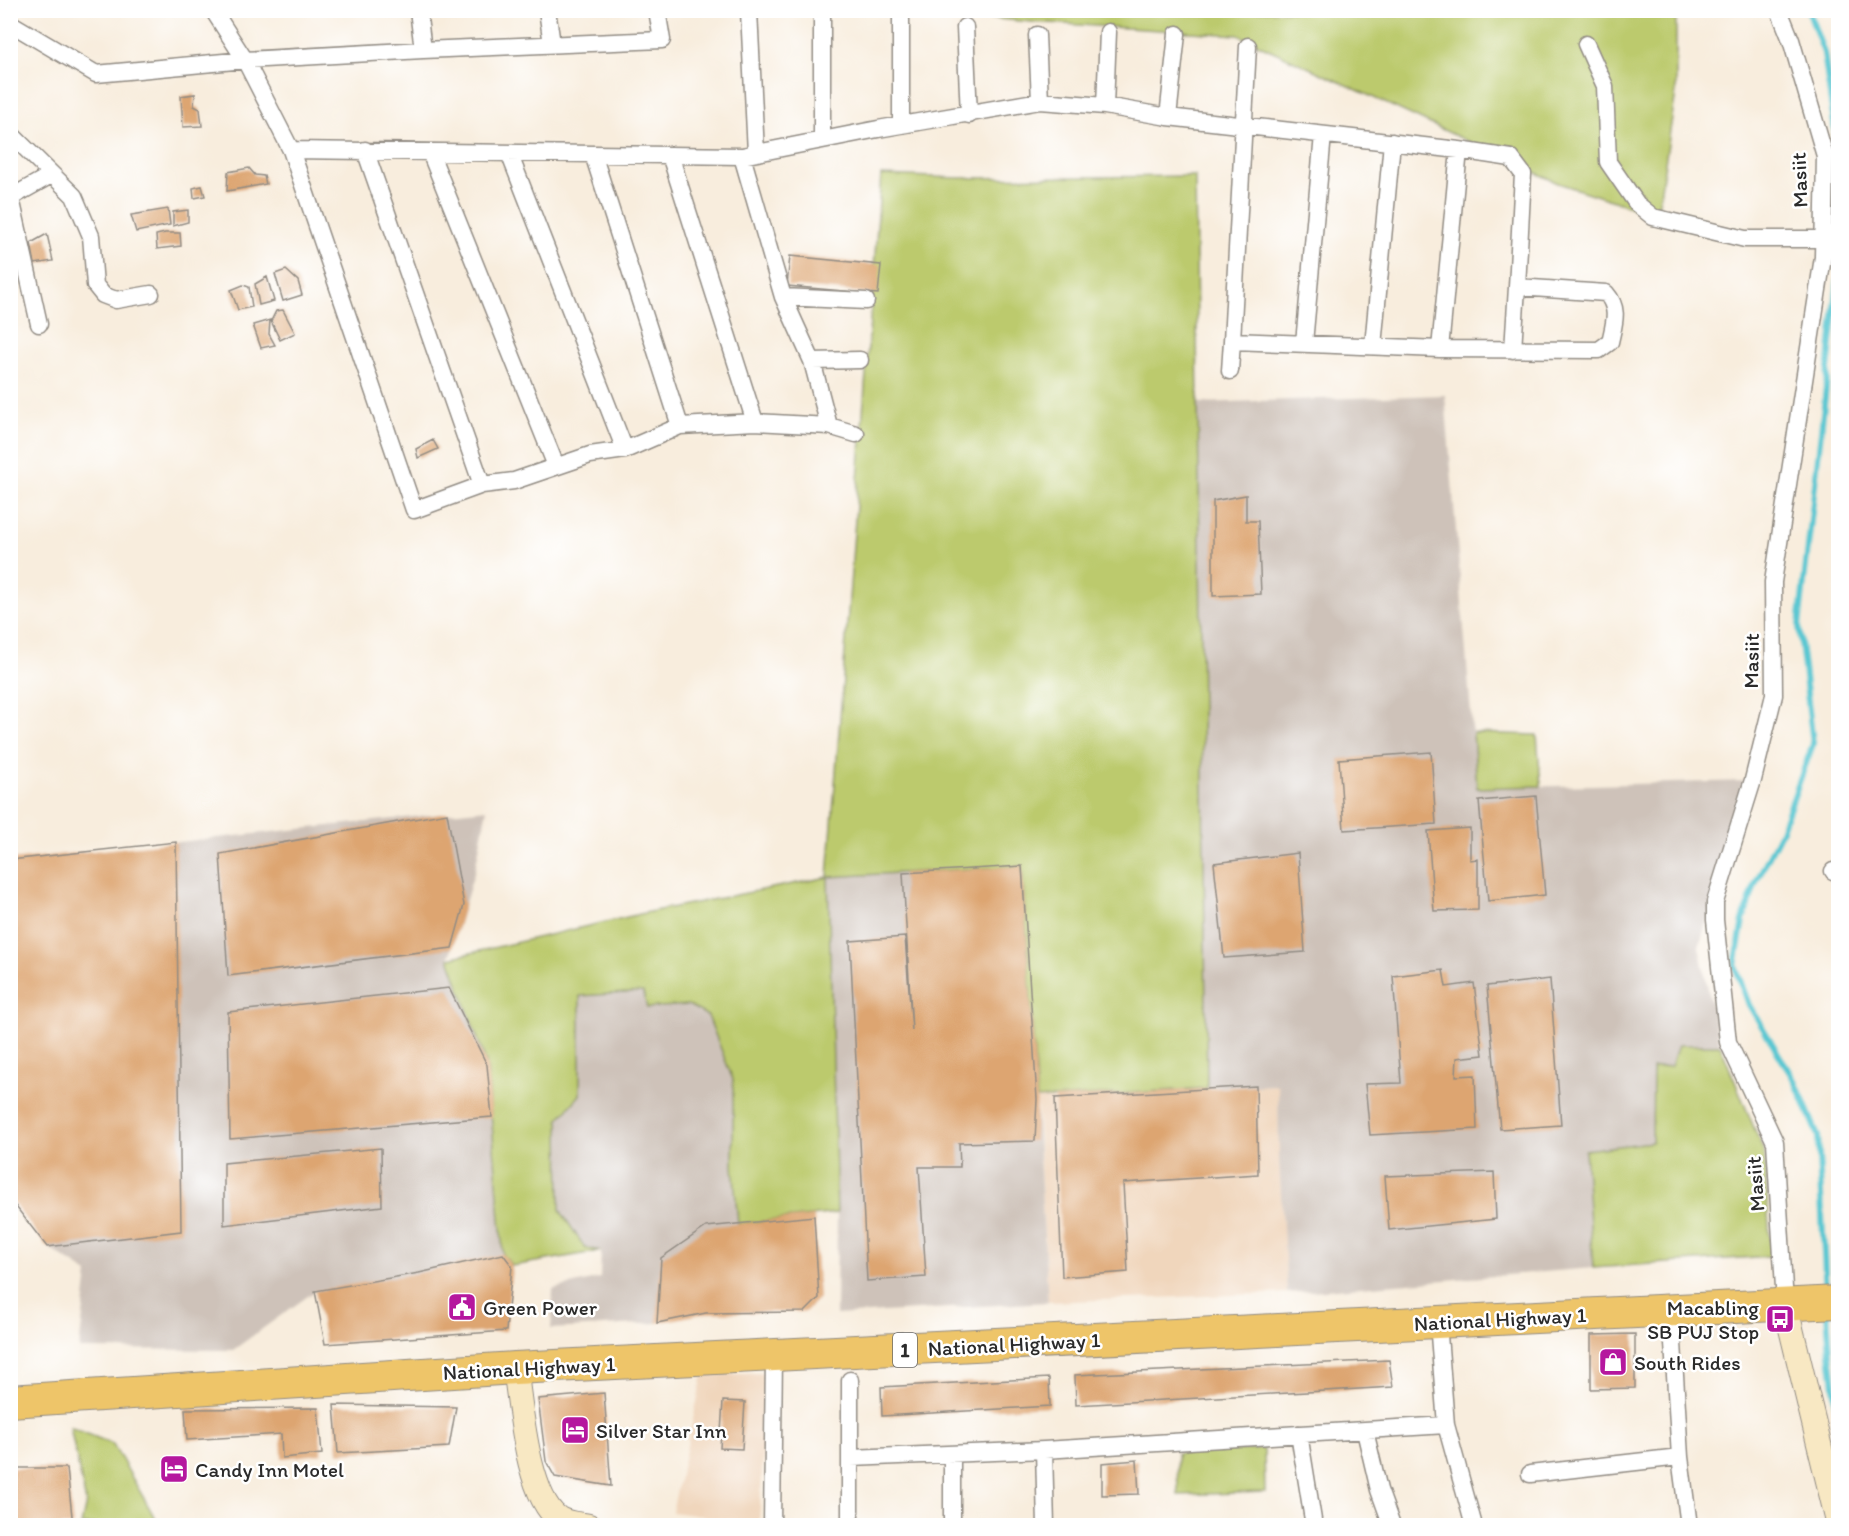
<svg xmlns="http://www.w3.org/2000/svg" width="1849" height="1536" font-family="Itim,sans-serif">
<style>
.built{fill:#f0d6bc}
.industrial{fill:#cec2b9}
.green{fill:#bcca6d;stroke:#747a4c;stroke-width:1.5}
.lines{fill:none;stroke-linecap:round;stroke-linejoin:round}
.stream{stroke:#5ac7d2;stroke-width:6}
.building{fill:#dda571}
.street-casing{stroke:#928c84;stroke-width:19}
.secondary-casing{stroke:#928c84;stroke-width:26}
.highway-casing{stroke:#928c84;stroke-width:34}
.street{stroke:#fff;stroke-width:16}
.secondary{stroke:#f8e8c3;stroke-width:24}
.highway{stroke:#eec569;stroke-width:32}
.labels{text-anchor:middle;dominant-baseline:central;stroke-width:5;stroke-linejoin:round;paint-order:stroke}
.shield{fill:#fff;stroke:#6b6b6b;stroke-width:1.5}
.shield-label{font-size:20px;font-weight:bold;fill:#2b2b2b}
.street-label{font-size:21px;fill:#2b2b2b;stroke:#fff}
.poi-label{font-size:21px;fill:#2b2b2b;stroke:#fff;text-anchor:start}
</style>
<rect width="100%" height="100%" fill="#fff"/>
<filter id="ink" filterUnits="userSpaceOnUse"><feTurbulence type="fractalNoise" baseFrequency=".0167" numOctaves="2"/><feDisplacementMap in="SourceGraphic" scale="12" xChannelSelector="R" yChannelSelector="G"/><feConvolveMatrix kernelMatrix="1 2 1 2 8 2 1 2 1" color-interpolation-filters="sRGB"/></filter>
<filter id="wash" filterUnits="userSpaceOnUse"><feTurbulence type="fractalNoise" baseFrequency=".008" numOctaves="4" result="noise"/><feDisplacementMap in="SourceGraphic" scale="24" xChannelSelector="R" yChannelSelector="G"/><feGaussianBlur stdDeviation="1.35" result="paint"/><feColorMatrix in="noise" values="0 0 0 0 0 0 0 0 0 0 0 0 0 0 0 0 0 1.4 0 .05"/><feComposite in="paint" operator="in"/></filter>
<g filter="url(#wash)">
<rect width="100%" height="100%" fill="#f8eddd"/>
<path class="built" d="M1278 1085 1279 1161 1287 1293 1048 1302 1037 1099Z
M768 1373 759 1524 672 1512 703 1375Z"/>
<path class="industrial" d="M1445 395 1477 788 1747 781 1699 947 1720 1045 1764 1152 1771 1256 1593 1268 1287 1293 1279 1161 1278 1085 1207 1088 1198 403Z
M487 809 475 869 449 958 487 1065 503 1254 419 1273 315 1291 233 1350 79 1349 88 1273 47 1247 11 1199V860Z
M1022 866 1048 1302 836 1315 837 1213 828 877Z
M643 992 647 1008 688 1005 708 1016 723 1051 733 1080V1166L738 1224 706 1227 661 1258 657 1323 551 1329 553 1289 600 1278 601 1251 585 1248 560 1210 559 1119 580 1095 579 996Z"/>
<path class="green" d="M905 11H1676V92L1657 215 1558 183 1238 35 1032 22Z
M881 175 959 178 1195 176 1207 1088 1037 1099 1022 866 828 877 837 1213 738 1224 733 1166V1080L708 1016 688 1005 647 1008 643 992 580 996V1095L559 1119 560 1210 585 1248 601 1251 512 1266 503 1254 487 1065 449 958 649 912 828 877Z
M1473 733 1537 735 1541 786 1477 788Z
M1678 1045H1720L1764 1152 1771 1256 1593 1268 1585 1150 1652 1142 1653 1068 1671 1066Z
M70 1427 113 1444 159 1525H81L86 1503Z
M1264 1449 1265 1492 1178 1495 1177 1453Z"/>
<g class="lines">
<path class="stream" d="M1808 10 1824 53 1838 151
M1826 1293 1818 1136 1796 1083 1749 1005 1735 966 1743 920 1756 882 1781 832 1813 744 1799 626 1838 281
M1827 1312 1830 1354 1838 1416"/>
</g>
<g id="blocks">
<path class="building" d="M195 94 194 106 200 109 202 126 183 127 181 96Z
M249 168 255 175 264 176 266 184 227 191 228 172Z
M202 186 205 196 194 198 193 188Z
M168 209 170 225 136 232 131 215Z
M188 210V222L173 226V212Z
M165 233H180L181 246 157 249 156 235Z
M47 234 53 261 35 264 31 243Z
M790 256 881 265 878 294 787 286Z
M286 270 298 281 302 295 283 301 275 274Z
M267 277 274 301 259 305 255 284Z
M243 285 249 287 252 307 238 310 231 290Z
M283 310 295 333 280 340 271 321 276 311Z
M270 320 269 334 275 345 261 348 253 325Z
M433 440 438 449 418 458 416 449Z
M1246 495V521H1258L1261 594 1213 596V501Z
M1431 752 1436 824 1344 830 1339 759Z
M1536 796 1545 895 1488 901 1479 801Z
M447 813 464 905 452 948 228 976 220 854Z
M1470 828V860L1478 859V910L1434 911 1428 831Z
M176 842 181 1231 47 1247 10 1199V860Z
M1298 853 1305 952 1224 958 1214 863Z
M1022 866 1037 1099 1035 1141 959 1143 960 1167H919L926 1277 867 1281 850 941 905 937 912 1031 903 873Z
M1443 970 1446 987 1474 983 1483 1055 1457 1058 1456 1076 1475 1075 1477 1129 1370 1135 1365 1084 1401 1083 1393 976Z
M1550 979 1561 1125 1500 1129 1487 986Z
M449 988 487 1065 492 1117 230 1139 228 1012Z
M1256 1086 1258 1174 1123 1183 1128 1272 1062 1277 1055 1098Z
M381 1148 382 1206 224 1225V1163Z
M1494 1172 1496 1219 1389 1230 1385 1176Z
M814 1216 819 1298 805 1312 706 1313 657 1323 661 1258 706 1227Z
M503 1254 512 1266 506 1331 325 1344 315 1291 419 1273Z
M1635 1334V1388L1591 1389V1335Z
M1389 1360 1393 1387 1076 1405 1075 1375Z
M1049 1378 1050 1406 882 1416 881 1387Z
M604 1393 611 1486 555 1477 546 1461 538 1399Z
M723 1401 745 1402 742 1449 720 1448Z
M334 1405 456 1407 449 1447 338 1453Z
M318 1408 322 1454 282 1458 281 1434 187 1440 185 1409Z
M1137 1460 1139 1494 1102 1495V1463Z
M10 1468H67L73 1526H10Z"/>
</g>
</g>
<g filter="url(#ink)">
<use href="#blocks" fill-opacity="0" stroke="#928c84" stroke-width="1.5"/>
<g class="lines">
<g class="street-casing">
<path id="street" d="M213 10 245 60 291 150 414 510 482 485 514 481 590 455 625 450 680 426 755 422 829 426 812 361 783 297 742 156
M418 10 423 50
M547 10 552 44
M1779 10 1791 40 1825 156 1823 257 1773 582 1774 695 1753 780 1715 902V920L1728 1042 1775 1142 1785 1304
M749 11 756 153
M822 15V140
M901 19V125
M10 23 96 74 245 60 423 50 662 40 657 10
M965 27 969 115
M1037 35 1040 101
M1586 44 1605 86 1608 162 1637 204 1653 217 1745 239H1823
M1105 106 1108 32
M1168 117 1177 34
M10 133 74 196 91 236 95 285 103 295 116 300 151 294
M291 150 742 156 878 129 1040 101 1105 106 1168 117 1459 150 1511 158 1523 174 1517 287 1606 293C1620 309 1614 323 1610 342L1599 350 1440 349 1232 341 1230 371
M365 150 482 485
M430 152 556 466
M509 153 625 450
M593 154 680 426
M670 155 755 422
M10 198 51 175
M11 198 39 324
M783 297 866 301
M1232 341 1248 46
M1304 343 1323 135
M1373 346 1392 142
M1440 349 1459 150
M1513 350 1517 287
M812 361 860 360
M829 426 856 434
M1833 871 1838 873
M1671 1310 1680 1457 1689 1526
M1438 1322 1446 1425 1474 1526
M850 1380V1519
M1365 1431 1379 1490 1392 1526
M1299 1434 1314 1526
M1044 1450 1046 1526
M952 1455V1522
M851 1458 1044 1450 1446 1425
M1530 1474 1680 1457
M772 1526 774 1356"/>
</g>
<g class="secondary-casing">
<path id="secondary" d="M1785 1304 1838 1522
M515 1368C521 1405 527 1495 558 1518 567 1524 579 1524 589 1526"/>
</g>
<g class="highway-casing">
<path id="highway" d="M10 1401 515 1368 1838 1302"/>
</g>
<use href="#street" class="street"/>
<use href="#secondary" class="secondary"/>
<use href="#highway" class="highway"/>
</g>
</g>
<defs>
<g id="civic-square" transform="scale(1.5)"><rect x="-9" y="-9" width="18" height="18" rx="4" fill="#b5179e" stroke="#fff"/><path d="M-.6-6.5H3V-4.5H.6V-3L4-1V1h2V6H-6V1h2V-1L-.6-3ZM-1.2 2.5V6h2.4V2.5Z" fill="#fff"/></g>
<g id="bus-square" transform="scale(1.5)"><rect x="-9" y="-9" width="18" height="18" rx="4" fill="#b5179e" stroke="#fff"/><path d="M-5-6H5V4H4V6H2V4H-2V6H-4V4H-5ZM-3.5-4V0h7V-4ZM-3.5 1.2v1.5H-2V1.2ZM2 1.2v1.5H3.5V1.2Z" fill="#fff"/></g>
<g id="shop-square" transform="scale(1.5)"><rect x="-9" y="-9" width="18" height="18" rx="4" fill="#b5179e" stroke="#fff"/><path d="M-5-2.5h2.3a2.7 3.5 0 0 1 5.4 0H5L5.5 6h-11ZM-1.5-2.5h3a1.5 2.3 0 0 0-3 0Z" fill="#fff"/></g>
<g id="hotel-square" transform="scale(1.5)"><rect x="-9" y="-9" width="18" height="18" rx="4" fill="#b5179e" stroke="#fff"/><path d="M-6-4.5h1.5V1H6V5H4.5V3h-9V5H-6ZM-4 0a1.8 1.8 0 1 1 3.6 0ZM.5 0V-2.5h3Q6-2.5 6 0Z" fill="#fff"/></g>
</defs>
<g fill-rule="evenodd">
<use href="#civic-square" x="462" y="1307"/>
<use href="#bus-square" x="1780" y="1319"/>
<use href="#shop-square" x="1613" y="1362"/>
<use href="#hotel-square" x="575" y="1430"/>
<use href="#hotel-square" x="174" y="1469"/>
</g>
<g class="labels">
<rect class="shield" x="893" y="1333" width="24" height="34" rx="4.5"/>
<g class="shield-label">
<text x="905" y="1350">1</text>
</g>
<g class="street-label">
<text transform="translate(1799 180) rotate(-92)">Masiit</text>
<text transform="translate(1751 661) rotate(-89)">Masiit</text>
<text transform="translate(1755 1184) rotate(-94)">Masiit</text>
<text transform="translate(1500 1319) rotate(-3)">National Highway 1</text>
<text transform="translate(1014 1344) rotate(-3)">National Highway 1</text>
<text transform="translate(529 1368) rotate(-3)">National Highway 1</text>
</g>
<g class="poi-label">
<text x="483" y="1307">Green Power</text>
<text x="1759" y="1307" text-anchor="end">Macabling<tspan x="1759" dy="24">SB PUJ Stop</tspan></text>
<text x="1634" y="1362">South Rides</text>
<text x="596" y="1430">Silver Star Inn</text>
<text x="195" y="1469">Candy Inn Motel</text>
</g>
</g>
<rect width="1849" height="1536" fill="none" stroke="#fff" stroke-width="36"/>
</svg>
